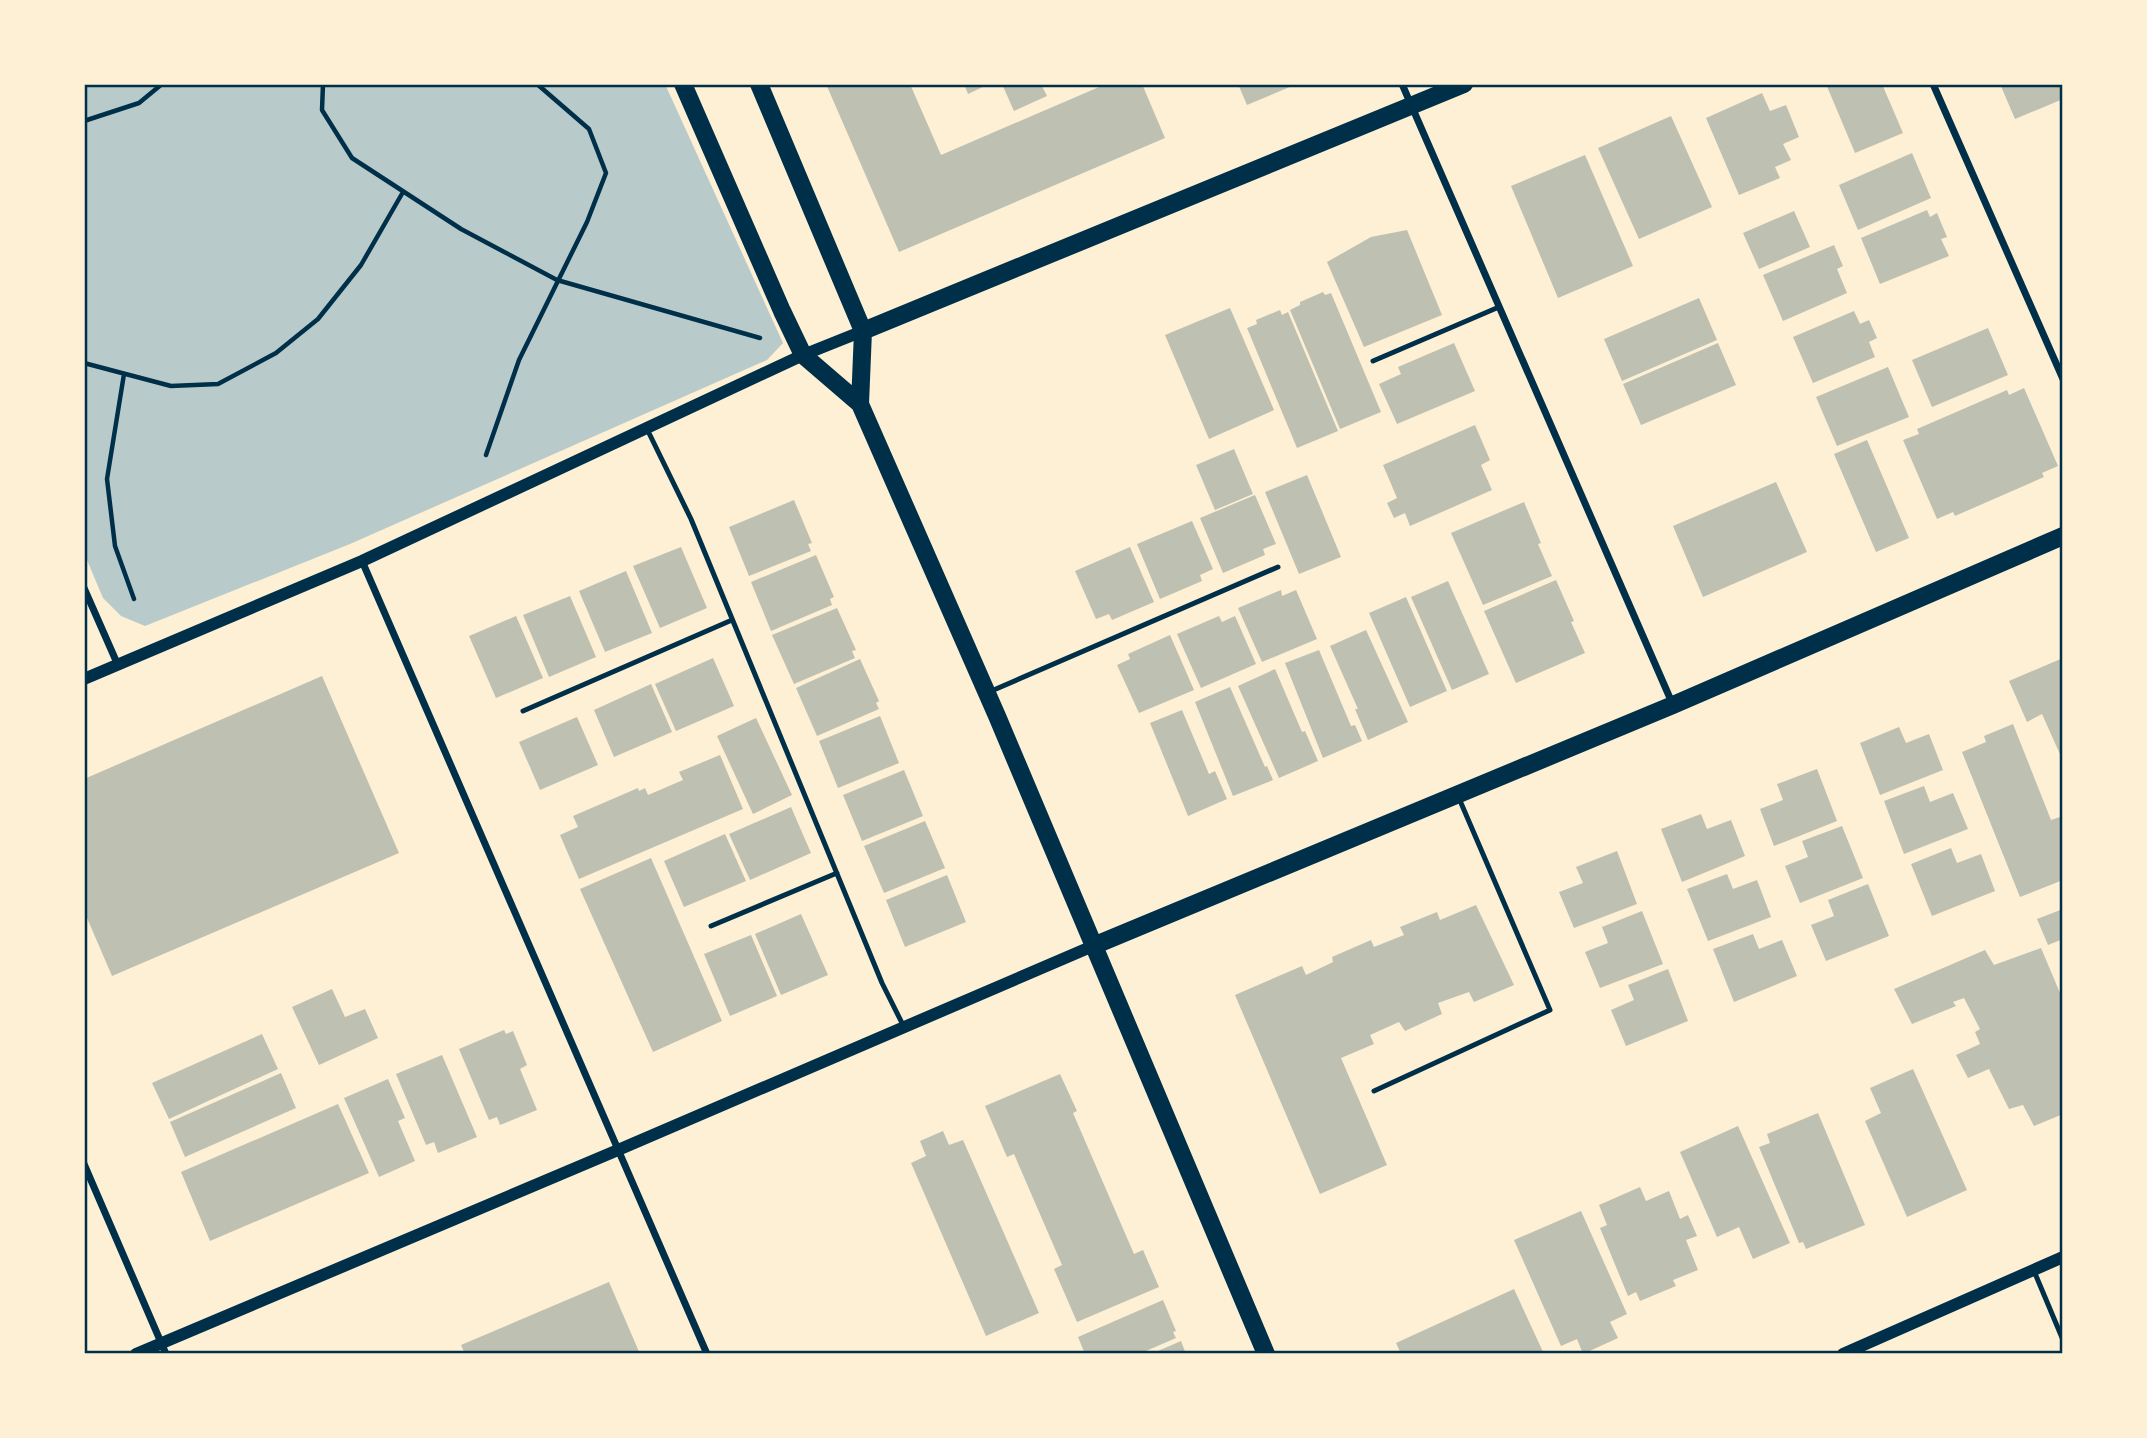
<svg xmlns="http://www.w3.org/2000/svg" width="2147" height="1438" font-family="'Varela Round',sans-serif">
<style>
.green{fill:#b9caca}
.building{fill:#bec0b2}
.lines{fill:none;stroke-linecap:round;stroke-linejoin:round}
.path{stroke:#003049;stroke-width:4.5}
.service{stroke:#003049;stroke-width:5}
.minor{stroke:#003049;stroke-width:7}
.tertiary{stroke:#003049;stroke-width:12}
.primary{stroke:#003049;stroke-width:18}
.neatline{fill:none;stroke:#003049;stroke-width:2.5}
</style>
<rect width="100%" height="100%" fill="#fdf0d5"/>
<path class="green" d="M84 84H665L783 343 767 360 350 544 145 626 121 616 103 598 84 553Z"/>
<path class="building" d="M826 84H910L941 155 1106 84H1142L1165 138 899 252Z
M964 84H989L968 94Z
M1002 84H1041L1047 96 1014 111Z
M1238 84H1297L1247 105Z
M1826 84H1882L1903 133 1855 153Z
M2000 84H2063V99L2015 119Z
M1762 93 1770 111 1786 105 1799 137 1783 144 1791 160 1775 167 1780 178 1739 195 1706 118Z
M1671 116 1712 207 1639 239 1598 148Z
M1912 153 1931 198 1858 230 1839 185Z
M1585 155 1633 266 1558 298 1511 186Z
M1927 210 1930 217 1937 213 1947 237 1941 239 1949 256 1880 284 1861 238Z
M1794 211 1810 247 1759 269 1743 233Z
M1407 230 1442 315 1364 347 1327 262 1371 237Z
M1834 245 1843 266 1837 269 1847 293 1783 321 1763 275Z
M1323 292 1325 295 1331 293 1381 412 1340 429 1290 310 1300 305V302Z
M1699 298 1717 340 1622 381 1604 339Z
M1230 308 1274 410 1209 439 1165 335Z
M1280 310 1282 315 1288 312 1338 431 1297 448 1247 328 1257 324 1256 320Z
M1854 311 1860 324 1869 320 1877 338 1869 342 1875 357 1813 383 1793 337Z
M1988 328 2008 375 1932 407 1912 360Z
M1454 343 1475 391 1397 424 1379 384 1401 374 1398 367Z
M1718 343 1736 385 1641 425 1623 384Z
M1888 367 1909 417 1837 446 1816 397Z
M2024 388 2058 466 2042 473 2044 477 1955 516 1953 512 1937 519 1903 440 1919 434 1917 429 2007 390 2009 395Z
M1475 425 1490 460 1481 465 1492 490 1410 526 1405 513 1394 518 1387 503 1397 498 1383 465Z
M1867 440 1909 538 1876 552 1834 454Z
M1234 449 1253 494 1215 510 1196 465Z
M1307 475 1341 557 1299 574 1265 492Z
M1776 482 1807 552 1703 597 1673 526Z
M1255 495 1276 544 1263 549 1265 555 1223 573 1200 518Z
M794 500 812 543 808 544 811 551 749 576 729 527Z
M1524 502 1541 543 1538 544 1552 576 1483 605 1451 533Z
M1192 521 1213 569 1200 575 1202 581 1160 599 1137 544Z
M681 547 707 608 660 628 633 566Z
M1130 547 1154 602 1112 620 1109 614 1096 619 1075 571Z
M816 555 834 597 830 599 832 605 771 631 751 582Z
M626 571 652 633 605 652 579 591Z
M1556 580 1574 621 1571 622 1585 653 1516 683 1484 611Z
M1448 581 1489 674 1452 690 1411 597Z
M1281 590 1282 596 1296 590 1317 639 1262 662 1238 608Z
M570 596 596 657 549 677 523 615Z
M1406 597 1447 691 1410 707 1369 613Z
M837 608 856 650 852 651 855 658 794 684 772 635Z
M516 616 543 678 496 698 469 636Z
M1219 616 1222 622 1235 616 1256 664 1201 688 1177 634Z
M1366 630 1408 722 1368 740 1355 709H1358L1330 646Z
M1170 635 1194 690 1139 713 1117 665 1130 659 1128 654Z
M1319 650 1351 726 1355 725 1362 741 1323 758 1285 663Z
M713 658 734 706 676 731 655 684Z
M2063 658V761L2042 714 2027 722 2009 681Z
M860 659 879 701 876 703 879 709 817 736 796 688Z
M1275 669 1302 732 1305 731 1318 761 1279 778 1238 686Z
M322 676 399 853 112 976 84 911V779Z
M651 684 672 732 614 757 594 710Z
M1230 687 1265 767 1267 766 1273 780 1233 796 1195 702Z
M1182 710 1209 774 1215 771 1227 799 1188 816 1150 723Z
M880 716 899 763 838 788 819 741Z
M577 717 598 765 540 790 519 742Z
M756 718 792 795 753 814 717 736Z
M2013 724 2051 820 2063 816V880L2020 897 1962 752 1986 742 1984 736Z
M1899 727 1906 743 1929 734 1943 770 1880 795 1860 743Z
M720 755 743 809 579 879 560 835 578 827 573 816 638 788 639 791 645 788 648 795 683 780 679 772Z
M1817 769 1837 821 1774 846 1760 809 1783 800 1777 784Z
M904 770 923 816 862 841 843 795Z
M1924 786 1930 802 1953 793 1968 829 1904 854 1884 801Z
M791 807 811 853 750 880 729 834Z
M1701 814 1707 829 1731 820 1745 856 1682 882 1661 829Z
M925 821 945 868 884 893 864 846Z
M1842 826 1863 878 1800 903 1785 866 1808 857 1802 841Z
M725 834 746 881 684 907 664 861Z
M1951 848 1957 863 1981 854 1995 891 1932 916 1911 864Z
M1617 851 1637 904 1574 928 1559 892 1583 883 1576 867Z
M651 858 722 1021 653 1052 580 889Z
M1727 874 1733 889 1757 880 1771 917 1708 941 1687 889Z
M947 875 966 922 905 947 886 900Z
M1868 884 1889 936 1826 961 1811 925 1834 916 1828 900Z
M1476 905 1514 985 1474 1002 1469 992 1438 1003 1442 1014 1405 1031 1399 1022 1370 1035 1374 1044 1341 1058 1387 1165 1320 1194 1235 995 1302 966 1306 975 1333 962 1332 957 1371 940 1374 947 1404 935 1400 927 1437 912 1440 920Z
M2063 909V939L2048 945 2037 919Z
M1642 911 1663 964 1600 988 1585 952 1608 943 1602 927Z
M801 914 828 975 781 995 755 934Z
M1753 934 1759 949 1782 940 1797 976 1734 1002 1713 949Z
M751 935 777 996 730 1016 704 954Z
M2041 948 2063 1000V1114L2034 1126 2023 1105 2009 1109 1989 1069 1968 1078 1956 1055 1980 1044 1975 1032 1980 1029 1964 998 1953 1002 1956 1006 1912 1024 1894 989 1985 950 1994 965Z
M1668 969 1688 1021 1626 1046 1611 1010 1634 1000 1628 985Z
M332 989 345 1017 365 1009 378 1038 319 1065 292 1007Z
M504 1030 506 1034 513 1031 527 1065 520 1069 537 1110 500 1125 497 1117 489 1120 459 1049Z
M262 1034 278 1069 169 1119 152 1083Z
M442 1055 477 1137 438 1153 434 1142 426 1145 396 1074Z
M1913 1069 1967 1190 1907 1217 1865 1121 1881 1113 1870 1088Z
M281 1073 296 1108 185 1157 170 1122Z
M1060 1074 1077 1111 1073 1113 1134 1254 1143 1250 1159 1287 1077 1322 1054 1269 1062 1265 1014 1154 1007 1157 985 1106Z
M388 1079 405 1118 398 1121 415 1161 379 1177 344 1098Z
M338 1104 369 1173 210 1241 181 1172Z
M1818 1113 1865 1225 1806 1249 1803 1242 1799 1243 1759 1147 1770 1143 1767 1134Z
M1738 1126 1790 1243 1753 1259 1739 1227 1717 1237 1680 1152Z
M943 1131 949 1145 963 1140 1039 1313 986 1336 911 1163 926 1156 920 1141Z
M1640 1187 1646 1201 1669 1191 1680 1219 1688 1215 1697 1236 1686 1240 1698 1270 1673 1280 1676 1286 1640 1301 1636 1292 1628 1296 1600 1228 1607 1225 1599 1205Z
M1581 1211 1627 1314 1610 1322 1618 1338 1583 1354 1577 1339 1561 1346 1514 1240Z
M609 1282 640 1354H465L461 1345Z
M1514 1289 1544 1354H1401L1396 1343Z
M1163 1300 1176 1331 1173 1332 1176 1338 1139 1354H1085L1078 1337Z
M1181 1341 1186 1354H1151Z"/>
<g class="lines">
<path class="path" d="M323 84 322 110 352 158 461 229 557 280 760 338
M84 121 139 103 162 84
M84 363 171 386 218 384 276 353 318 319 361 265 403 192
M124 374 107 479 115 546 134 599
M486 455 519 360 587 222 606 173 589 129 537 84"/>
<path class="service" d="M1373 361 1499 307
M647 429 691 519 882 983 904 1027
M989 692 1278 567
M523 711 732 620
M711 926 837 873
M1374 1091 1550 1010 1458 796
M2034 1271 2063 1340"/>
<path class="minor" d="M1402 84 1673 705
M1933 84 2063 379
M362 561 707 1354
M84 588 117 663
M84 1164 166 1354"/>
<path class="tertiary" d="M84 679 362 561 803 355 863 331
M136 1354 618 1150 1093 946
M1843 1354 2063 1257"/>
<path class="primary" d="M683 84 782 311 803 355 860 404
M759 84 863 331 860 404 997 716 1266 1354
M863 331 1464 84
M1093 946 1673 705 2063 536"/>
</g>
<rect width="2147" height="1438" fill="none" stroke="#fdf0d5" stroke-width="172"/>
<rect x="86" y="86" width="1975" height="1266" class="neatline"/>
</svg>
